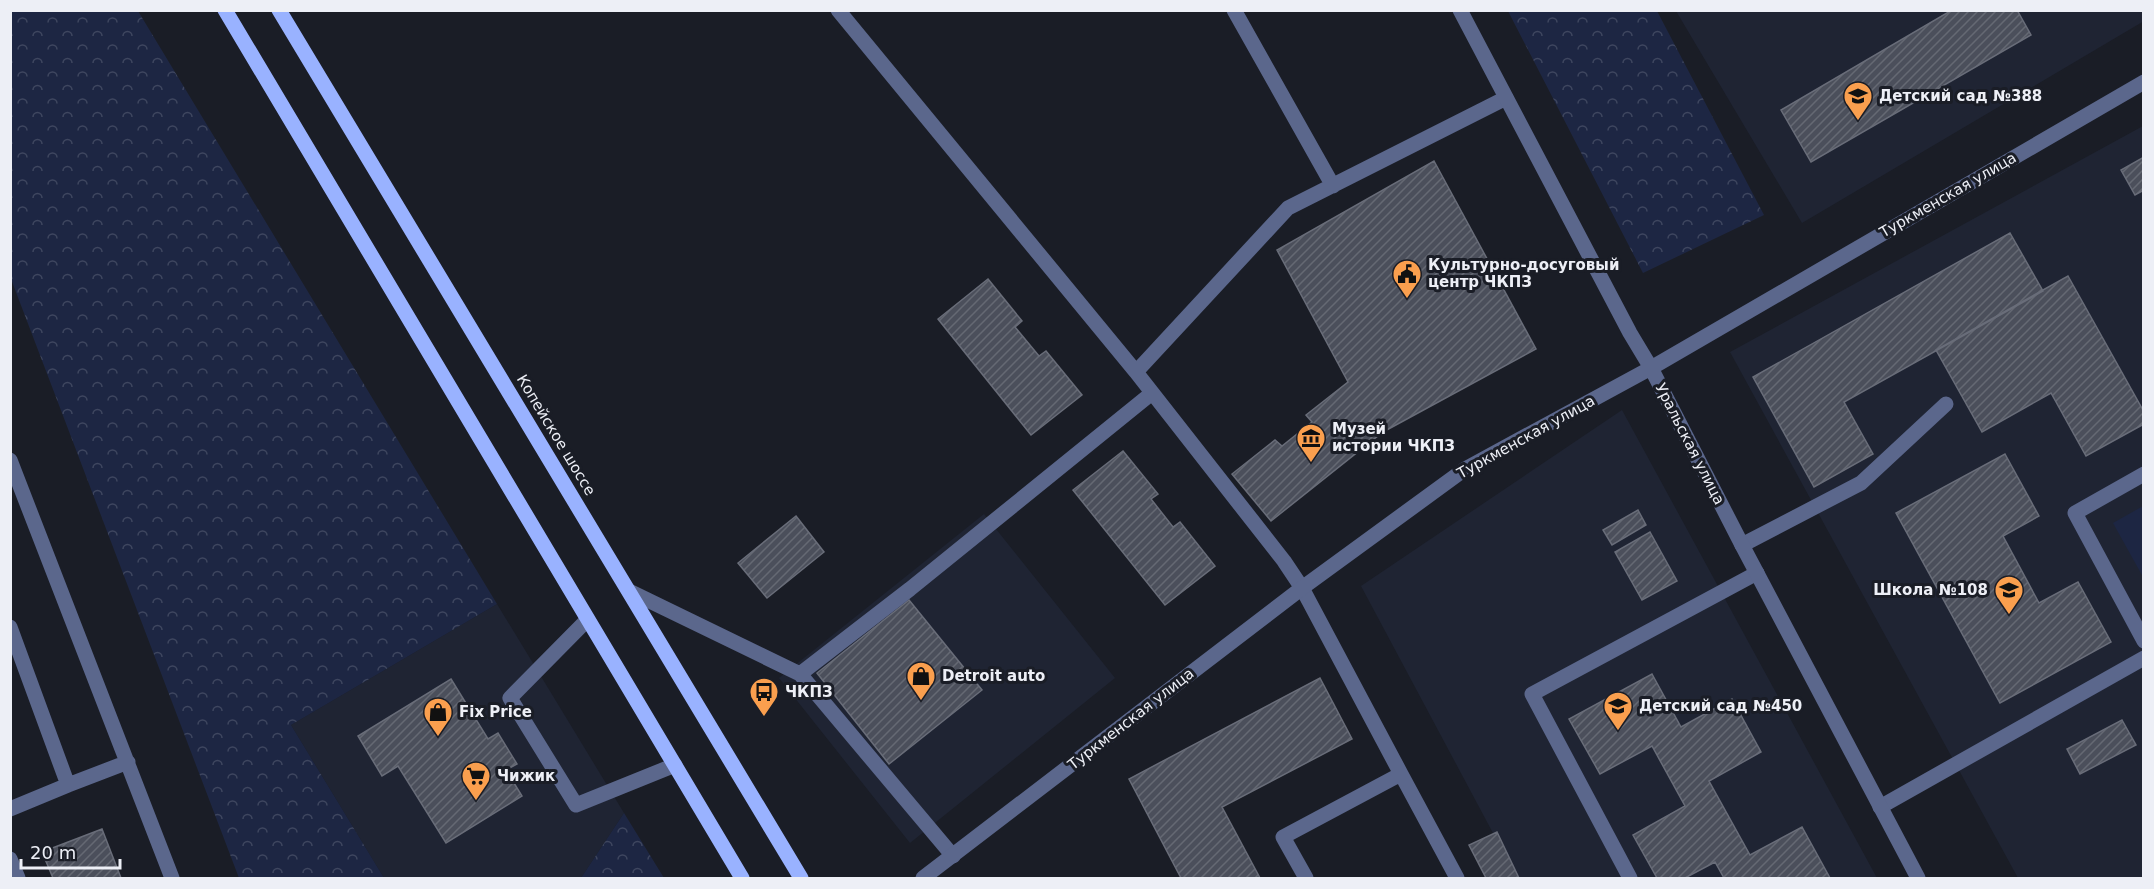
<svg xmlns="http://www.w3.org/2000/svg" width="2154" height="889" font-family="'DejaVu Sans',sans-serif">
<style>
.built{fill:#1f2433}
.forest{fill:url(#forest-crowns)}
.pitch{fill:#1d2643}
.building{fill:url(#building-hatch);stroke:#696d79;stroke-width:1.5}
.lines{fill:none;stroke-linecap:round;stroke-linejoin:round}
.service{stroke:#5b678c;stroke-width:15}
.minor{stroke:#5b678c;stroke-width:15}
.primary{stroke:#99b2ff;stroke-width:15}
.labels{text-anchor:middle;dominant-baseline:central;stroke-width:6;stroke-linejoin:round;paint-order:stroke}
.poi-label{font-size:15px;font-weight:bold;fill:#edeff6;stroke:#1a1d26;text-anchor:start}
.street-label{font-size:15px;fill:#edeff6;stroke:#1a1d26}
</style>
<defs>
<pattern id="forest-crowns" width="20" height="18" patternUnits="userSpaceOnUse" patternTransform="scale(1.5)"><rect width="20" height="18" fill="#1d2643"/><path d="M2 6a3 3 0 1 1 6 0M12 15a3 3 0 1 1 6 0" fill="none" stroke="#3e465f"/></pattern>
<pattern id="building-hatch" width="6" height="6" patternUnits="userSpaceOnUse" patternTransform="scale(1.5)"><rect width="6" height="6" fill="#4b4f5b"/><path d="M-1 1l2-2M0 6l6-6M5 7l2-2" fill="none" stroke="#656973"/></pattern>
</defs>
<rect width="100%" height="100%" fill="#1a1d26"/>
<path class="built" d="M2143 10 2144 21 1802 223 1676 11Z
M2143 126V878H2018L1730 352Z
M1622 410 1877 878H1517L1361 586Z
M984 514 1115 678 910 843 779 678Z
M497 604 624 813 581 878H384L291 725Z"/>
<path class="forest" d="M11 10 138 11 497 604 291 725 384 878H239L11 279Z
M1508 11H1657L1764 215 1643 273Z
M624 813 664 878H581Z"/>
<path class="pitch" d="M2143 506V577L2113 523Z"/>
<path class="building" d="M1952 10H2017L2031 35 1811 162 1781 110Z
M2144 157V190L2135 195 2121 170Z
M1434 161 1536 349 1383 432 1271 521 1232 474 1275 440 1282 446 1312 422 1306 415 1348 382 1277 250Z
M2010 233 2043 291 1844 402 1873 454 1814 487 1753 377Z
M2068 276 2144 412V424L2086 456 2051 393 1982 432 1936 350Z
M988 279 1022 321 1015 327 1039 356 1046 351 1082 395 1031 435 938 319Z
M1123 451 1158 494 1151 499 1173 527 1180 522 1215 566 1165 605 1073 490Z
M2005 454 2039 516 2003 536 2039 603 2078 582 2111 642 2000 703 1896 513Z
M1638 510 1646 525 1612 545 1603 530Z
M796 516 824 552 767 598 738 563Z
M1650 532 1677 581 1642 600 1615 552Z
M909 600 982 690 889 764 817 673Z
M1652 674 1681 727 1732 699 1761 752 1709 781 1750 855 1802 827 1830 878H1724L1715 862 1685 878H1657L1633 835 1685 806 1652 746 1600 774 1569 719Z
M1320 678 1352 739 1222 807 1260 878H1181L1129 779Z
M451 679 488 739 498 733 517 764 506 770 522 796 446 843 398 766 382 776 358 736Z
M2122 720 2136 745 2080 774 2067 749Z
M102 829 121 878H53L42 852Z
M1497 832 1519 878H1486L1469 845Z"/>
<g class="lines">
<path class="service" d="M838 10 1136 372 1284 561 1302 588 1401 774
M1234 10 1333 186
M1136 372 1288 208 1506 98
M10 460 172 878
M2144 474 2075 513 2144 641
M1742 545 1861 483 1946 404
M629 591 800 674 953 856
M587 620 510 698 576 805 675 765
M10 627 68 785 10 809
M800 674 910 589 1152 393
M68 785 128 762
M1880 807 2144 658
M10 859 18 878
M1306 878 1283 837 1401 774 1457 878
M1630 878 1532 694 1757 573"/>
<path class="minor" d="M1460 10 1630 333 1651 368 1742 545 1918 878
M923 878 1302 588 1465 469 1651 368 2144 82"/>
<path class="primary" d="M225 10 742 878
M279 10 801 878"/>
</g>
<defs>
<g id="school-pin" transform="scale(1.5)"><path d="M0 17L-7.5 6A9.5 9.5 0 1 1 7.5 6Z" fill="#fa9f4e" stroke="#1a1d26"/><path d="M0-5L7-2L0 1L-7-2ZM-4 1L0 2.5L4 1V4Q0 6-4 4Z" fill="#111"/></g>
<g id="civic-pin" transform="scale(1.5)"><path d="M0 17L-7.5 6A9.5 9.5 0 1 1 7.5 6Z" fill="#fa9f4e" stroke="#1a1d26"/><path d="M-.6-6.5H3V-4.5H.6V-3L4-1V1h2V6H-6V1h2V-1L-.6-3ZM-1.2 2.5V6h2.4V2.5Z" fill="#111"/></g>
<g id="museum-pin" transform="scale(1.5)"><path d="M0 17L-7.5 6A9.5 9.5 0 1 1 7.5 6Z" fill="#fa9f4e" stroke="#1a1d26"/><path d="M0-6L6-3V-2H-6V-3ZM-5-1h2V3h-2ZM-1-1h2V3h-2ZM3-1h2V3H3ZM-6 4H6V6H-6Z" fill="#111"/></g>
<g id="shop-pin" transform="scale(1.5)"><path d="M0 17L-7.5 6A9.5 9.5 0 1 1 7.5 6Z" fill="#fa9f4e" stroke="#1a1d26"/><path d="M-5-2.5h2.3a2.7 3.5 0 0 1 5.4 0H5L5.5 6h-11ZM-1.5-2.5h3a1.5 2.3 0 0 0-3 0Z" fill="#111"/></g>
<g id="bus-pin" transform="scale(1.5)"><path d="M0 17L-7.5 6A9.5 9.5 0 1 1 7.5 6Z" fill="#fa9f4e" stroke="#1a1d26"/><path d="M-5-6H5V4H4V6H2V4H-2V6H-4V4H-5ZM-3.5-4V0h7V-4ZM-3.5 1.2v1.5H-2V1.2ZM2 1.2v1.5H3.5V1.2Z" fill="#111"/></g>
<g id="supermarket-pin" transform="scale(1.5)"><path d="M0 17L-7.5 6A9.5 9.5 0 1 1 7.5 6Z" fill="#fa9f4e" stroke="#1a1d26"/><path d="M-6-5.5h2.5l.6 2H6L4.5 2H-2.5L-4.4-4H-6ZM-1.5 3.2a1.3 1.3 0 1 0 .1 0ZM3 3.2a1.3 1.3 0 1 0 .1 0Z" fill="#111"/></g>
</defs>
<g fill-rule="evenodd">
<use href="#school-pin" x="1858" y="96"/>
<use href="#civic-pin" x="1407" y="274"/>
<use href="#museum-pin" x="1311" y="438"/>
<use href="#school-pin" x="2009" y="590"/>
<use href="#shop-pin" x="921" y="676"/>
<use href="#bus-pin" x="764" y="692"/>
<use href="#school-pin" x="1618" y="706"/>
<use href="#shop-pin" x="438" y="712"/>
<use href="#supermarket-pin" x="476" y="776"/>
</g>
<g class="labels">
<g class="poi-label">
<text x="1879" y="96">Детский сад №388</text>
<text x="1428" y="265">Культурно-досуговый<tspan x="1428" dy="17">центр ЧКПЗ</tspan></text>
<text x="1332" y="429">Музей<tspan x="1332" dy="17">истории ЧКПЗ</tspan></text>
<text x="1988" y="590" text-anchor="end">Школа №108</text>
<text x="942" y="676">Detroit auto</text>
<text x="785" y="692">ЧКПЗ</text>
<text x="1639" y="706">Детский сад №450</text>
<text x="459" y="712">Fix Price</text>
<text x="497" y="776">Чижик</text>
</g>
<g class="street-label">
<text transform="translate(1948 195) rotate(-30)">Туркменская улица</text>
<text transform="translate(556 435) rotate(59)">Копейское шоссе</text>
<text transform="translate(1526 437) rotate(-29)">Туркменская улица</text>
<text transform="translate(1690 444) rotate(63)">Уральская улица</text>
<text transform="translate(1131 719) rotate(-38)">Туркменская улица</text>
</g>
</g>
<rect width="2154" height="889" fill="none" stroke="#edeff6" stroke-width="24"/>
<path d="M21 859v9h99v-9" fill="none" stroke="#edeff6" stroke-width="3"/>
<text x="30" y="859" font-size="18" fill="#edeff6" stroke="#1a1d26" stroke-width="4.5" paint-order="stroke">20 m</text>
</svg>
